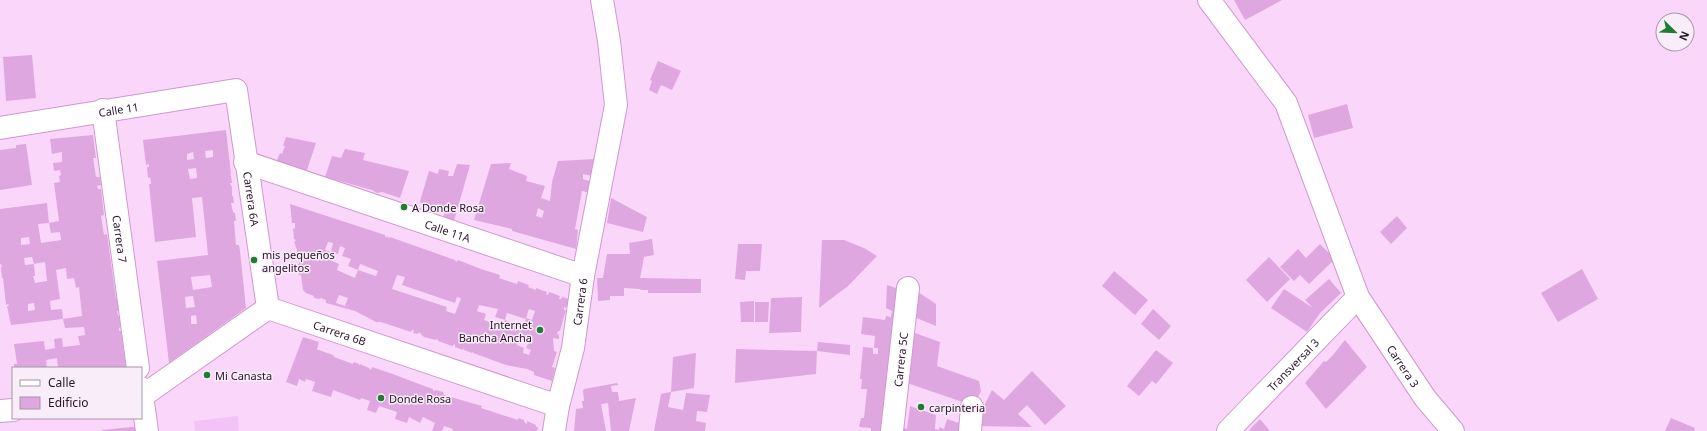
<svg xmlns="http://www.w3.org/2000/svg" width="1707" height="431" font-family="'Noto Sans',sans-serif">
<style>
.green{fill:#f4c3f5}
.building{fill:#dfa7e0;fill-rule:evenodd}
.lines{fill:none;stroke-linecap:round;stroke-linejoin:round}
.minor-casing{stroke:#cf98d0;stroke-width:24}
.minor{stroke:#fff;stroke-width:22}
.poi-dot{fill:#1e7e2f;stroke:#f9edf9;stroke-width:1.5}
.labels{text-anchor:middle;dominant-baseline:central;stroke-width:3;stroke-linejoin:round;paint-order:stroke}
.street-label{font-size:11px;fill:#291429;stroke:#f9edf9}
.poi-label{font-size:11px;fill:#291429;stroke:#f9edf9;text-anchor:start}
</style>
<rect width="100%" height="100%" fill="#fad7fa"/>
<path class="green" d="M238 416 239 431H195L194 421Z"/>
<path class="building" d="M1234 0H1282L1245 20Z
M32 55 36 98 6 101 3 57Z
M658 61 681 71 672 90 661 85 657 94 649 90 652 81 650 80Z
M1347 104 1353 128 1314 138 1308 115Z
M226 130 231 174H230L231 176 232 183H230L231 186H232V196H233L234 203H231L233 212 235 213 236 221H234L236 245H239L240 251 246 308 169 363 157 261 208 255 202 197 192 198 196 237 155 242 149 184H151L150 177 148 178 147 167H149V164L146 165 143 140ZM213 150V157L206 158 205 151ZM193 152 194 159 187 160V154ZM196 168 197 178 190 179 188 169ZM210 275 212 287 193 290 191 277ZM193 296 195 307 186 308 185 297ZM196 315 197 324H191V316Z
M93 135 96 158H93L96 177H100L101 185 97 186 98 189H101L104 215 101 216 104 235 107 234 116 299H117L119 311H117L118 316H119L121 327 119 328V331H121L126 368H58L57 358 46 360 47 368H14V364H17L14 344 44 341 45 350 55 348 54 339 62 338 63 347 80 345 78 336 85 335 84 327 65 328 63 319 82 316 79 287 76 288 74 278 67 279 66 268 56 270 60 299 50 301 51 310 62 309 63 319 11 325 7 306H9L8 304 6 305 3 278H2L1 268 2 265 0 264V209L47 203 49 223 38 224 41 243 61 240 60 232 51 233 49 223 59 221 54 183 60 182 59 176 61 175 60 170 54 171 53 163 62 162V152L52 154 50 139ZM29 237 30 244 21 245V238ZM32 257 34 264 25 265 24 258ZM45 262 47 281 35 283 33 276H35L34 264ZM34 303 35 310 28 311V304Z
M286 137 316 143 306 173 298 171 299 168 291 166 275 165 280 153 282 154 285 146H283Z
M26 144 32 185 0 190V150L16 148V145Z
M345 149 365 153 363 160 409 171 400 198 382 192 377 193 372 190 325 177 332 156 341 158Z
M595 159 592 176 583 174V179L592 182 590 193 582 191 575 229 578 230 576 249 512 231V229L474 220 491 164 511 163 509 169 527 176 526 181 545 186 541 198 550 201 552 182 558 161ZM538 208 544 211 542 218 536 216Z
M457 164 470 165 454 221 443 218 446 209 438 206 435 208 430 206 429 204 426 205 421 203 420 201 429 171 438 174 439 169 449 171 448 176H453Z
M611 198 647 217 643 232 607 223Z
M290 204 385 235 386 238 388 236 389 239 390 237 455 260 456 262 458 260 481 269 500 275 499 278 517 284 518 281 529 285 528 287 536 290V288L547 292 546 294 548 295 549 292 560 296 559 299H561L562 297 569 299 566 308 564 307V310H566L560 331H558L557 334 559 335V339L553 338 554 351 557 352 552 367 555 368 552 381 534 375V372L527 369 506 365 473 353V351L472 353 464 350V348L463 350 455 347V344L452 346 438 341 437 338 436 340 424 337 419 332 418 334 413 333 414 330H412L411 332 381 322H376L355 311 326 303V300L321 298 319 299 314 298V296L306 293 303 290 301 275H299L298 264H299V261L296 258 297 250 294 242 296 240 294 239 293 229 295 228V223H292ZM328 242 333 243 331 252 325 250ZM340 246 345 248 342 256 351 259 348 266 358 270 355 278 337 270 339 264 332 261 334 253 338 254ZM360 264 378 271 376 276 358 270ZM397 275 405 277 402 285 455 303 457 297 461 298 455 314 446 311 447 307 392 289ZM339 295 348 298 345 306 336 303ZM479 305 498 309 495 317 505 320 507 313 526 319 523 327 505 320 502 326 484 320 486 314 477 311ZM529 309 535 311 532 320 526 318ZM519 337 529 341 526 348 531 350 529 355 523 353 524 348 517 345Z
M1397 216 1407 228 1391 244 1380 232Z
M652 239 654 255 644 257 640 278 701 279V293H648V290H641L640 289 624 288V296H610V300L598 301 597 278H603L607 254H630L629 243Z
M822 240H844L864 248 877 256 848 286 819 308Z
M738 244H762L760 271H746L745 280 735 279Z
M1320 244 1335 259 1309 284 1300 275 1294 281 1280 267 1298 249 1306 258Z
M1269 257 1290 279 1267 302 1246 280Z
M1582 269 1598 299 1558 322 1541 293Z
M1114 271 1148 300 1135 315 1102 286Z
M1329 279 1341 293 1320 313 1307 332 1271 308 1284 289 1313 308 1305 300Z
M887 285 902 290 889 431H871V428L859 427 861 418H864L867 389H861L862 379H860L863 347 873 348V354H878V348H874L875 336 861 334 863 317 885 320 886 316 891 317 892 311 886 308Z
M918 292 936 304V326L914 317Z
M802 297 801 332 769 333 771 298Z
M754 301V322H741L740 302Z
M755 302H769L768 322H755Z
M1153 309 1171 326 1159 340 1141 324Z
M912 332 940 342 937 366 979 381 981 391 977 399V407L907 383Z
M303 337 319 342 317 350H319L333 355 334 357 353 364 354 362 359 364V366L360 364 369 368 371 370 372 367 390 373 427 387 426 389 427 387 433 389V391L436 390 443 392 444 395 482 406 481 408 518 420V418L524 420V422L527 424V421L536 425V427H538L537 431H452L453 429 444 426 442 431H432L435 423 423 417 420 423 409 417 407 423 395 419 397 412 379 406 376 413 367 410 370 401 361 398 360 400 333 390 331 397 312 391 315 382 306 379 305 382 299 379 297 386 286 382Z
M1345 340 1367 367 1326 409 1305 383 1324 361 1326 362 1333 355Z
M818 342 850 345V355L817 351 816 374 735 383 736 349 817 351Z
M1156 350 1173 363 1156 384 1152 381 1139 396 1127 386Z
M696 353 694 388 671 392 673 357Z
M1032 371 1066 406 1045 425 1027 405 1018 414 1032 427 974 426 992 390 1004 400Z
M617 383 618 385 611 386 612 392H618L619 401 636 398 629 431H611L608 403 601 404 606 431H574L576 409 583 408 582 401H584L583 391 584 389Z
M671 392 668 407 683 410 686 393 710 395 707 412 697 411 696 421 706 423 705 431H654L661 394Z
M910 406 936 415 935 429 939 430V427L944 429 947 419 965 425 964 431H901L902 427 907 429Z
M1671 418 1695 428 1694 431H1665Z
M1260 419 1270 431H1249L1251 428Z
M141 426V431H102V430Z"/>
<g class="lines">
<g class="minor-casing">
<g id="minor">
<path id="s1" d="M1209 0 1286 103 1358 297 1425 398 1453 431"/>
<path id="s2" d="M103 110 138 368"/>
<path id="s3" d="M0 128 236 90 268 308"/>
<path id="s4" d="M245 162 583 276"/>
<path d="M141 388 147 431"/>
<path id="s5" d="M141 397 268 308 558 406"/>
<path d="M0 411 13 410"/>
<path id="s6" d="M554 431 558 406 573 348 583 276 616 105 609 41 602 0"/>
<path id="s7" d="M892 431 908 288"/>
<path d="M970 431 972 407"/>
<path id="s8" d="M1228 431 1358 297"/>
</g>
</g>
<use href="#minor" class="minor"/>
</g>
<g class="poi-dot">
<circle cx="404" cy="207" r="4"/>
<circle cx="254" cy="260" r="4"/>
<circle cx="540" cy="330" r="4"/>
<circle cx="207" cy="375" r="4"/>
<circle cx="381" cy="398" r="4"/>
<circle cx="921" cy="407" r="4"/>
</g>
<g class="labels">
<g class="street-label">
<text stroke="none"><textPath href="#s3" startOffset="120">Calle 11</textPath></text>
<text stroke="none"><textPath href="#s3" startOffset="349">Carrera 6A</textPath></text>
<text stroke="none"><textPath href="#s4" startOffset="214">Calle 11A</textPath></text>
<text stroke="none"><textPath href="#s2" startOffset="130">Carrera 7</textPath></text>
<text stroke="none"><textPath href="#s6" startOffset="132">Carrera 6</textPath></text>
<text stroke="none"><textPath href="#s5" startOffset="231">Carrera 6B</textPath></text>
<text stroke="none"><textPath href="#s7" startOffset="72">Carrera 5C</textPath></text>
<text stroke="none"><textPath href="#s8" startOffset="93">Transversal 3</textPath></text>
<text stroke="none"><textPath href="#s1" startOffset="418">Carrera 3</textPath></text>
</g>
<g class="poi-label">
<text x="412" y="207">A Donde Rosa</text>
<text x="262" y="254">mis pequeños<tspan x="262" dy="13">angelitos</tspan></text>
<text x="532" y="324" text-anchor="end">Internet<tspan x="532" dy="13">Bancha Ancha</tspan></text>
<text x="215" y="375">Mi Canasta</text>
<text x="389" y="398">Donde Rosa</text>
<text x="929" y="407">carpinteria</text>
</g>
</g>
<rect x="12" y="367" width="130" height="52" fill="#f9edf9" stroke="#a696a6"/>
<rect x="20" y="380" width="20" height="6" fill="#ffffff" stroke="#a696a6"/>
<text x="48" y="387" font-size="12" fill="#291429">Calle</text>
<rect x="20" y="397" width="20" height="12" fill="#dfa7e0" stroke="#a696a6"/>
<text x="48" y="407" font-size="12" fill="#291429">Edificio</text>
<g transform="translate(1675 32) rotate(113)"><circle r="19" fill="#f9edf9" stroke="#a696a6"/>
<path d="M0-3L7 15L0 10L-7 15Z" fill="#1e7e2f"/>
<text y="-6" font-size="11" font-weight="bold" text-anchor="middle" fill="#291429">N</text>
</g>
</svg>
